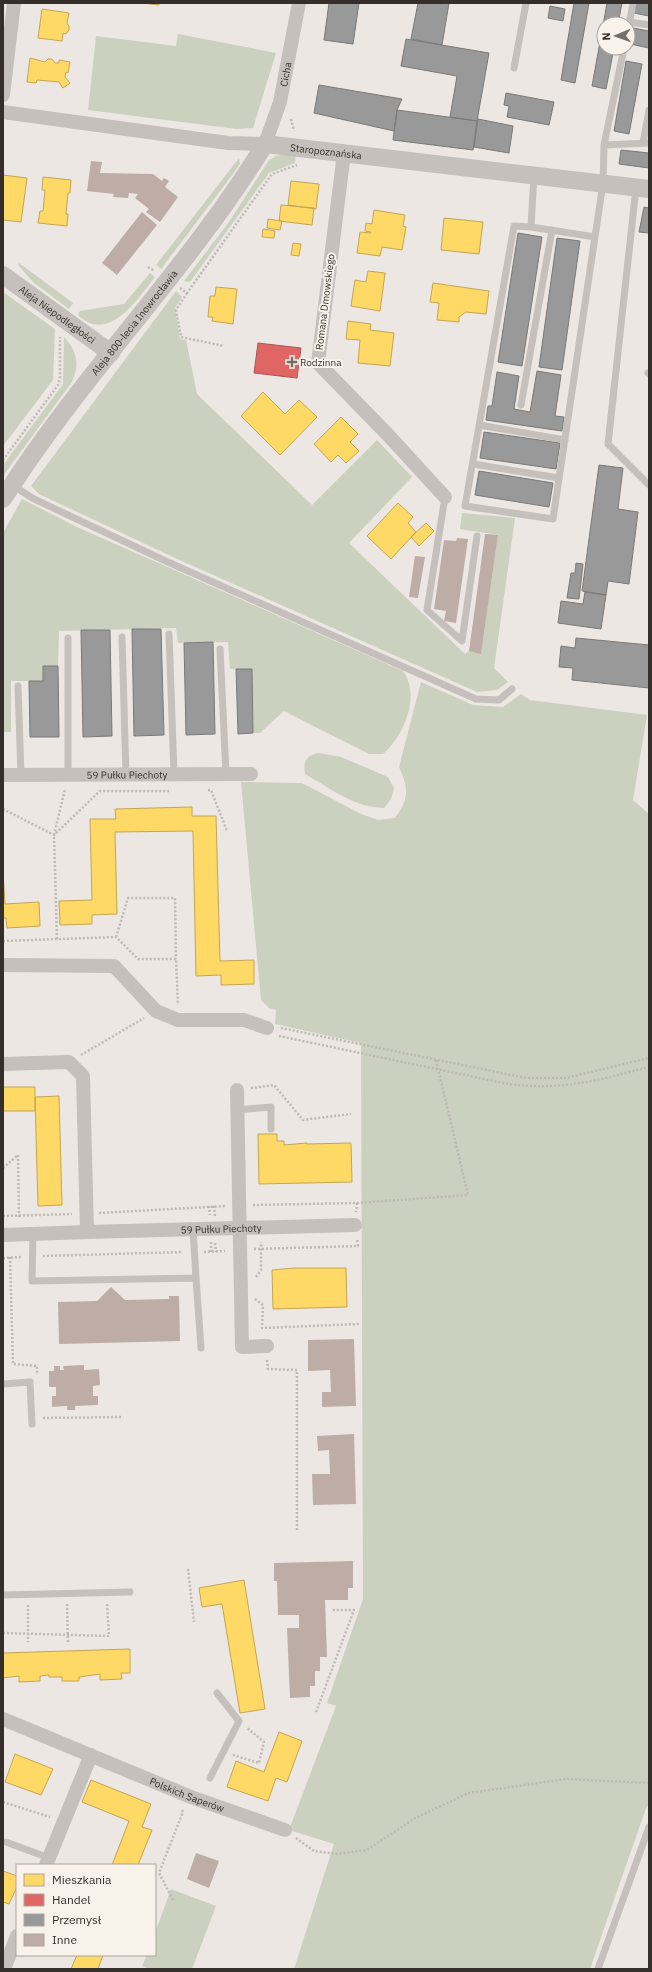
<svg xmlns="http://www.w3.org/2000/svg" width="652" height="1972" font-family="'IBM Plex Sans',sans-serif">
<style>
.green{fill:#ccd0be}
.homes{fill:#ffd966;stroke:#c2a654}
.shops{fill:#e06666;stroke:#ad5554}
.industry{fill:#999;stroke:#7b7978}
.building{fill:#beada6}
.lines{fill:none;stroke-linecap:round;stroke-linejoin:round}
.path{stroke:#beb9b4;stroke-width:2.5;stroke-dasharray:2 2;stroke-linecap:butt}
.service{stroke:#c5c0bb;stroke-width:7}
.minor{stroke:#c5c0bb;stroke-width:14}
.tertiary{stroke:#c5c0bb;stroke-width:18}
.poi-dot{fill:#756f6a;stroke:#f8f2ea;stroke-width:1.5}
.labels{text-anchor:middle;dominant-baseline:central;stroke-width:4;stroke-linejoin:round;paint-order:stroke}
.street-label{font-size:10px;fill:#352e2a;stroke:#f8f2ea}
.poi-label{font-size:10px;fill:#352e2a;stroke:#f8f2ea;text-anchor:start}
</style>
<rect width="100%" height="100%" fill="#ece7e2"/>
<path class="green" d="M178 34 276 53 253 128 236 129 88 110 96 36 176 46Z
M285 154H296L295 163 269 173 190 282 184 281 229 222 269 160 276 156Z
M239 158 240 164 233 174 161 269 156 265Z
M19 263 73 303 69 309 34 283 18 265Z
M150 273 155 277C138 298 109 345 78 315L80 311 124 304Z
M176 291 182 297 175 308 180 339 186 340 197 394 312 505 377 440 412 477 349 543 465 654 469 651 481 653 498 535 460 529 462 513 515 518 494 668 508 682 497 690 477 692 175 558 39 494 31 486Z
M3 292 55 329 53 380 3 446Z
M64 337C77 351 80 364 72 382L3 476V465L63 384Z
M22 499 79 528 403 671C421 695 404 736 383 754H369L284 711 260 733H253L252 669H230L228 642 178 643 176 628 59 631 58 666H43V681H11V732H3V533Z
M421 682 473 705 503 707 521 694 530 700 647 715 633 800 649 814V1804L646 1808 590 1969H294L334 1844 289 1830 336 1706 327 1703 363 1599 361 1043 275 1024 276 1010 269 1008 261 1000 241 782 302 783 361 814 378 820 395 818C409 799 409 789 399 767Z
M319 753 341 757 388 777 394 788 391 799 384 808C355 808 330 788 305 774 303 762 306 755 319 753Z
M171 1889 216 1906 192 1969H150L142 1966 147 1955H155V1933Z"/>
<path class="homes" d="M142 3H159V5Z
M42 9 69 13 67 23 69 26V30L66 34 63 33 62 41 38 38Z
M30 58 45 62 48 59H52L55 63H59V60L70 62 68 73 66 72 65 77 70 83 63 88 59 82 37 80 36 83 27 82Z
M3 175 27 178 21 222 3 220Z
M43 177 71 180 70 193H68L66 214H68L67 226 38 223 40 211H43L45 190H42Z
M291 181 319 184 316 209 288 205Z
M281 205 314 208 312 225 279 221Z
M374 210 405 215 403 226 406 227 402 250 382 247 380 256 357 253 360 232 371 233V232L365 231 366 223 372 224Z
M444 218 483 222 479 254 441 250Z
M268 219 282 221 280 230 267 228Z
M263 229 275 231 274 238 262 237Z
M293 243 301 244 299 256 291 255Z
M368 271 385 273 380 311 351 306 355 280 366 282Z
M433 283 489 291 486 314 466 312 459 317V322L437 320 439 303 430 302Z
M216 287 237 289 233 324 212 321 213 317H208L210 296H215Z
M348 321 371 324 370 330 394 333 390 366 358 363 360 340 346 339Z
M263 392 285 414 299 400 317 417 280 455 241 416Z
M341 417 358 434 350 442 359 451 346 463 338 455 331 462 314 444Z
M398 503 413 517 408 523 416 532 391 559 367 536Z
M426 523 434 531 419 546 411 537Z
M192 807V816H216L220 961 254 960V984L221 985V975L196 976 193 831 115 832 117 914 92 915V924L60 925 59 901 92 900 90 819H116L115 809Z
M3 872 5 904 39 902 40 926 7 928 6 918H3Z
M3 1087H35V1111H3Z
M59 1096 62 1205 38 1206 35 1097Z
M258 1134H277V1141H284V1145L307 1143V1144L351 1143 352 1182 259 1184Z
M294 1268H346L347 1307 273 1309 272 1270Z
M244 1580 265 1709 240 1713 222 1604 202 1607 199 1588Z
M130 1649V1673H121L122 1679 100 1680V1674L79 1677V1681H62V1677H49V1675L40 1676V1681L19 1682V1676L3 1678V1653Z
M279 1732 302 1741 287 1782 276 1778 268 1801 227 1787 236 1761 264 1772Z
M15 1754 53 1769 41 1795 5 1782Z
M91 1780 151 1804 142 1827 152 1830 138 1865H112L129 1821 82 1802Z
M3 1871 17 1876V1887L9 1904 3 1902Z
M77 1955H103L98 1969H71Z"/>
<path class="shops" d="M258 343 301 348 297 378 254 373Z"/>
<path class="industry" d="M329 3H359L353 44 324 40Z
M418 3H449L442 45 411 39Z
M574 3H589L575 83 561 80Z
M607 3H622L618 24H604V48H614L606 89 592 86Z
M636 3H649V16L634 13Z
M550 6 565 9 563 21 548 18Z
M633 28 649 31V48L630 44Z
M406 39 489 53 477 121 450 117 457 76 401 66Z
M626 61 642 64 629 134 614 131Z
M319 85 402 99 397 110 394 131 314 113Z
M506 93 554 102 549 125 507 117 509 106 504 105Z
M397 110 477 121 473 150 393 140Z
M478 119 513 126 509 153 474 147Z
M621 150 649 153V168L619 164Z
M644 207 649 208V233L639 232Z
M518 233 542 237 522 366 498 362Z
M557 238 580 241 562 370 539 367Z
M537 371 561 375 555 416 564 417 562 431 486 420 488 406H492L497 372 519 376 514 409 530 412Z
M484 432 560 443 556 469 480 458Z
M599 465 623 468 618 509 638 512 629 584 608 581 606 595 582 591Z
M479 471 553 483 549 507 475 495Z
M576 563 583 564 579 599 567 598 571 573H575Z
M585 592 606 595 601 629 558 623 561 601 583 604Z
M132 629H161L164 735 134 736Z
M81 630H110L112 736 83 737Z
M576 638 649 645V688L572 680 573 668 559 667 561 646 575 648Z
M213 642 215 734 186 735 184 643Z
M43 666H58L59 737H30L29 681H43Z
M236 669H252L253 733 238 734Z"/>
<path class="building" d="M91 161 102 162 100 173 153 174 162 181 164 178 169 181 165 187 178 197 160 222 146 212 149 209 135 198 138 194 129 193 128 198 113 197 114 194 87 191Z
M142 212 157 225 117 275 102 263Z
M485 534 498 535 481 654 469 651Z
M457 538 468 539 456 623 444 621 446 611 434 609 444 540 456 541Z
M415 556 425 557 418 598 409 597Z
M111 1287 125 1300 169 1299V1296H179L180 1341 59 1344 58 1302 97 1301Z
M354 1339 356 1406 322 1407V1392H331L330 1370 308 1371V1340Z
M84 1365V1370L99 1369 100 1385 93 1386V1396H98V1405L75 1406V1410H67V1406L52 1407V1396H56V1387H49V1371H54V1366H60V1370H64L63 1366Z
M354 1434 356 1504 313 1505 312 1474H330L329 1450 318 1451 317 1436Z
M353 1561V1588H348V1600H325L327 1657H320V1671H315V1686H310V1697L290 1698 287 1628H299V1615H278L277 1581H274V1563Z
M196 1853 219 1861 209 1888 187 1879Z"/>
<g class="lines">
<path class="path" d="M291 119 294 131
M148 267 155 271
M180 288 187 293 272 174 297 165
M187 293 176 310 181 337 224 346
M3 460 58 385 60 379V337
M208 790H211L227 831
M3 809 54 835 100 791H169
M116 937 128 898H175L176 959
M57 939 54 835 65 789
M3 941 116 937 138 959H176L178 1005
M281 1028 526 1078H566L649 1058
M279 1036 508 1084C562 1091 598 1080 649 1067
M81 1055 144 1018
M251 1088 274 1085 303 1120 351 1114
M18 1155 19 1217
M3 1168 17 1156
M357 1203 468 1195 436 1060
M253 1205 357 1203 356 1212
M209 1206 210 1215
M214 1206 215 1216
M99 1213 226 1206
M3 1216 72 1214
M211 1242V1252
M215 1243 216 1252
M254 1249 358 1246 357 1239
M204 1252 225 1251
M43 1256 183 1252
M10 1257 13 1364 37 1366V1375
M3 1258 22 1257
M256 1277 261 1270V1242
M255 1299 263 1305 262 1328 359 1324
M267 1360 268 1369 297 1370V1531
M43 1418 122 1417
M188 1569 194 1622
M67 1604 68 1643
M28 1605V1642
M3 1633 109 1636 107 1603
M316 1712 354 1610H331
M233 1755 259 1763 264 1742 247 1728
M3 1802 50 1817
M296 1838 314 1851 337 1854 367 1850 415 1818 469 1793 566 1779 649 1783
M173 1900 159 1873 183 1812 181 1809"/>
<path class="service" d="M630 22 649 25
M628 31 633 3
M514 68 526 3
M643 143 649 110
M604 145 649 143
M534 175 531 227 514 226 465 506 553 519 603 183 604 145 624 48
M636 188 608 444 649 485
M531 227 595 237
M648 373 649 374
M521 405 552 230
M479 425 565 440
M473 464 559 478
M12 485 34 499 170 563 476 699 499 700 512 689
M445 497 427 610 462 641 477 536
M169 634 174 774
M122 637 126 775
M68 638V775
M220 649 226 774
M18 686 21 775
M237 1110 271 1107V1129
M33 1234 32 1281 196 1278 193 1229
M196 1278 201 1348
M3 1384 30 1382 32 1424
M3 1595 130 1592
M210 1778 239 1721 217 1693
M6 1842 49 1858
M598 1969 649 1827"/>
<g class="minor">
<path d="M3 95 14 3"/>
<path id="s1" d="M3 112 228 143 265 144 280 102 299 3"/>
<path d="M344 153 318 363 389 436 445 497"/>
<path id="s2" d="M3 775 251 774"/>
<path d="M3 965 114 966 156 1011 178 1020H244L267 1028"/>
<path id="s3" d="M3 1064 69 1062 83 1076 87 1232 355 1225"/>
<path d="M237 1090 242 1347 267 1346"/>
<path d="M3 1235 87 1232"/>
<path id="s4" d="M3 1719 191 1797 285 1830"/>
<path d="M46 1865 91 1755"/>
<path d="M4 1969 17 1936"/>
</g>
<g class="tertiary">
<path id="s5" d="M3 275 111 353"/>
<path id="s6" d="M3 499C81 375 188 270 265 144L649 189"/>
</g>
</g>
<path class="poi-dot" d="M290 356h4v4h4v4h-4v4h-4v-4h-4v-4h4z"/>
<g class="labels">
<g class="street-label">
<text stroke="none"><textPath href="#s1" startOffset="337">Cicha</textPath></text>
<text stroke="none"><textPath href="#s6" startOffset="503">Staropoznańska</textPath></text>
<text transform="translate(325 302) rotate(-83)">Romana Dmowskiego</text>
<text stroke="none"><textPath href="#s5" startOffset="67">Aleja Niepodległości</textPath></text>
<text stroke="none"><textPath href="#s6" startOffset="220">Aleja 800-lecia Inowrocławia</textPath></text>
<text stroke="none"><textPath href="#s2" startOffset="124">59 Pułku Piechoty</textPath></text>
<text stroke="none"><textPath href="#s3" startOffset="376">59 Pułku Piechoty</textPath></text>
<text stroke="none"><textPath href="#s4" startOffset="199">Polskich Saperów</textPath></text>
</g>
<g class="poi-label">
<text x="300" y="362">Rodzinna</text>
</g>
</g>
<rect width="652" height="1972" fill="none" stroke="#352e2a" stroke-width="8"/>
<rect x="16" y="1864" width="140" height="92" fill="#f8f2ea" stroke="#aaa49d"/>
<rect x="24" y="1874" width="20" height="12" fill="#ffd966" stroke="#aaa49d"/>
<text x="52" y="1884" font-size="12" fill="#352e2a">Mieszkania</text>
<rect x="24" y="1894" width="20" height="12" fill="#e06666" stroke="#aaa49d"/>
<text x="52" y="1904" font-size="12" fill="#352e2a">Handel</text>
<rect x="24" y="1914" width="20" height="12" fill="#999999" stroke="#aaa49d"/>
<text x="52" y="1924" font-size="12" fill="#352e2a">Przemysł</text>
<rect x="24" y="1934" width="20" height="12" fill="#beada6" stroke="#aaa49d"/>
<text x="52" y="1944" font-size="12" fill="#352e2a">Inne</text>
<g transform="translate(616 36) rotate(268)"><circle r="19" fill="#f8f2ea" stroke="#aaa49d"/>
<path d="M0-3L7 15L0 10L-7 15Z" fill="#756f6a"/>
<text y="-6" font-size="11" font-weight="bold" text-anchor="middle" fill="#352e2a">N</text>
</g>
</svg>
